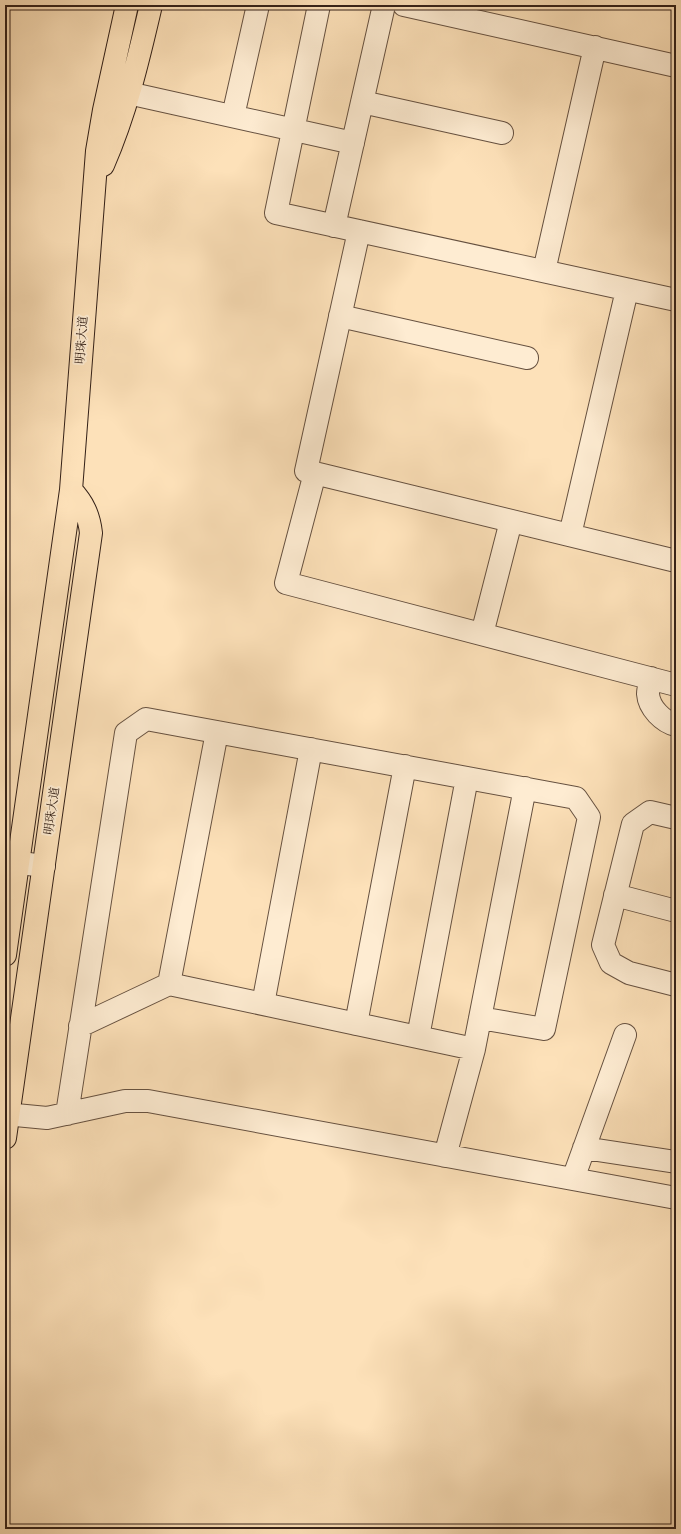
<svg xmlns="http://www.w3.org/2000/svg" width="681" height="1534" font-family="'IM FELL DW Pica','Noto Serif SC',serif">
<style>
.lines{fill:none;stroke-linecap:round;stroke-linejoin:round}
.minor-casing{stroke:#665140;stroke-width:24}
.major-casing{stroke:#342118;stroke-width:24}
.minor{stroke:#feecd2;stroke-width:22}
.major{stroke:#fde1b9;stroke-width:22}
.labels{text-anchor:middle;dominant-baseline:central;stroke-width:4;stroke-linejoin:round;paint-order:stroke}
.street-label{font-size:12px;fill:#342118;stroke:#feecd2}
</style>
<rect width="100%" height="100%" fill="#fde1b9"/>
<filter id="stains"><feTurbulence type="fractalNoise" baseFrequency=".005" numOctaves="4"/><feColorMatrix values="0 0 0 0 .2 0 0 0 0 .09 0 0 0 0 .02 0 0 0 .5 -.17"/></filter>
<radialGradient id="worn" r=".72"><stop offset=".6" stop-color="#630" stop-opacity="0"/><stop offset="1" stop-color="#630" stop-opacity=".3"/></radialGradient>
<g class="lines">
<g class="minor-casing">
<path id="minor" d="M319 5 276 213 676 300
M404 5 676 66
M110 89 353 143
M362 102 502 133
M233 116 258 5
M334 226 384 5
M359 231 306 471 676 561
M544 271 595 47
M340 316 527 358
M315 473 286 583 676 685
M570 535 627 290
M482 634 511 521
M651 678C650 683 648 689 648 694 649 708 663 722 676 725
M676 818 650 812 633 824 603 945 611 963 629 973 676 985
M5 861 44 866
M615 895 676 911
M169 984 217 732
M263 1004 311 749
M356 1024 405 766
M80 1026 169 984 474 1049
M418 1037 467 778
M5 1114 47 1118 125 1101H148L676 1198
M67 1114 126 733 146 719 576 798 589 817 544 1029 480 1018
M584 1148 676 1162
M445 1156 474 1049 525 788
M573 1179 625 1035"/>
</g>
<g class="major-casing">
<path id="major" d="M103 165C126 112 138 61 151 5
M5 955 71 490 97 151 104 110 127 5
M5 1138 91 533C89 515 83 503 71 490"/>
</g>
<use href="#minor" class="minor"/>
<use href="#major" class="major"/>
</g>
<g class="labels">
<g class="street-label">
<text transform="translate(82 340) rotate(-86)">明珠大道</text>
<text transform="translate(52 811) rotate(-82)">明珠大道</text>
</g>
</g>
<rect width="681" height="1534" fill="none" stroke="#fde1b9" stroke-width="20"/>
<rect x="6" y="6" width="669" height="1522" fill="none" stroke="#342118" stroke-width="2"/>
<rect x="10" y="10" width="661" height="1514" fill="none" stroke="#342118"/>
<rect width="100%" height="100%" filter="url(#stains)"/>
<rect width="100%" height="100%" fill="url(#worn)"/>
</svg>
